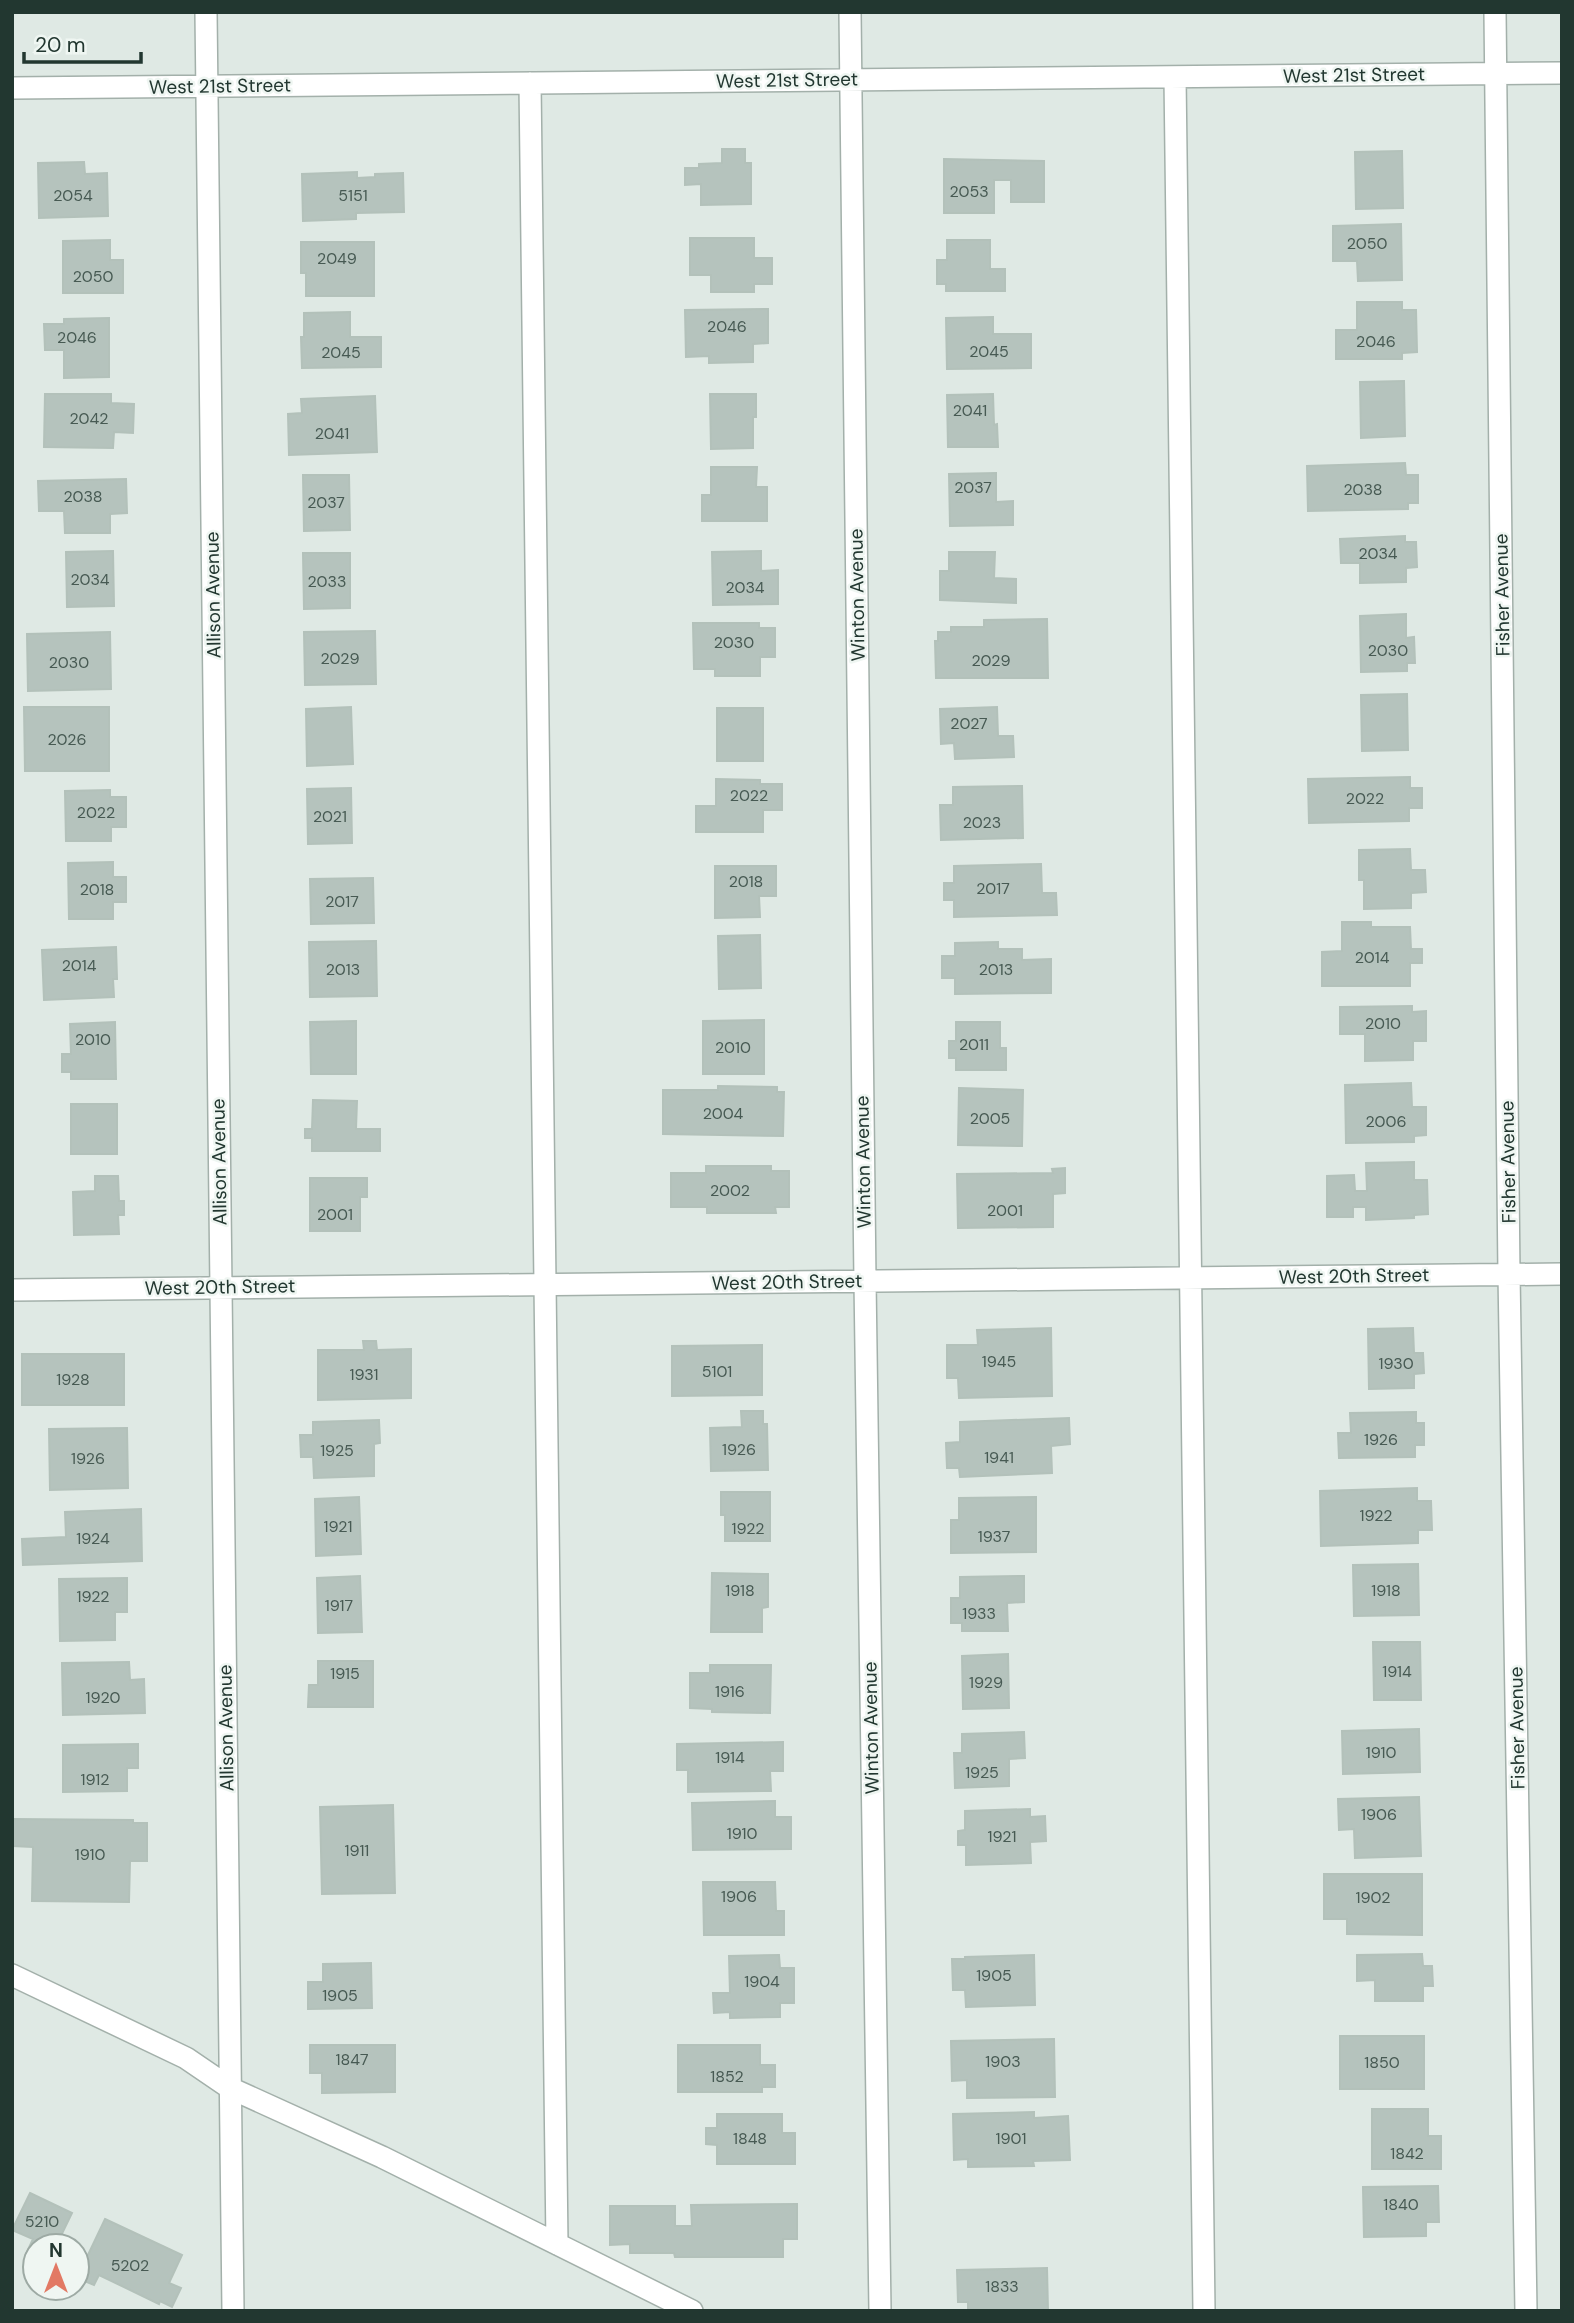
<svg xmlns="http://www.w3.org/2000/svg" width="1574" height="2323" font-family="'DM Sans',sans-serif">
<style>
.building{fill:#b5c3bd;stroke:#b3c1ba;stroke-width:2}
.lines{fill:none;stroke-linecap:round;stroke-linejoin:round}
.minor-casing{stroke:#a3b0aa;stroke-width:24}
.minor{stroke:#fff;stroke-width:21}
.labels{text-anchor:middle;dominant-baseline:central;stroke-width:5;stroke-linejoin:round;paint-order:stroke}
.number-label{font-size:16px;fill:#475a53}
.street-label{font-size:19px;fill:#223730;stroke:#eff6f2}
</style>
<rect width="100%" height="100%" fill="#dfe9e4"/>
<path class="building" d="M722 149H745V163H751V204L701 205V184L685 185V168H699V164L722 163Z
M1402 151 1403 208 1356 209 1355 152Z
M944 159 1044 161V202H1011V180H994V213H944Z
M84 162 85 174 107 173 108 216 39 218 38 163Z
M357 172V178L375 177V174L403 173 404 212 356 213V219L303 221 302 174Z
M1401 224 1402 280 1358 281 1357 261H1333V226Z
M690 238H754V258H772V284H754V292H711V275H690Z
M110 240V260H123V293H63V241Z
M947 240H990V269H1005V291H946V284H937V260H947Z
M301 242H374V296H306V273H301Z
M1357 302H1402V310H1416L1417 352 1402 353V359H1336V330H1357Z
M768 309V343L753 344V362L709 363V356L686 357 685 310Z
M350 312V337H381V367L302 368 301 337H304V313Z
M993 317V334H1031V368L947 369 946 318Z
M109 318V377L64 378V350H45L44 324H64V319Z
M1404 381 1405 436 1361 438 1360 382Z
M45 394H111V403L134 404 133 433 114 432 113 448 44 447Z
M710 394H756V417H753V448L711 449Z
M993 394 994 425 997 424 998 447H948L947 395Z
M375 396 377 452 289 455 288 414 302 413 301 399Z
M1405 463 1406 475H1418V503H1408V509L1308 511 1307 466Z
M711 467H757L756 487H767V521H702V495H711Z
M996 473V502L1013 501V525L950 526 949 474Z
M303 475H349L350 530 304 531Z
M126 479 127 513 110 514V533H65L64 511H39L38 481Z
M1405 536V542H1416L1417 567 1406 568V582L1360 583V563H1341L1340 539Z
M113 551 114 606 67 607 66 552Z
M761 551V571L778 570V604L713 605 712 552Z
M949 552H995L994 578 1016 579V603L940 600V571H949Z
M303 553H350V608L304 609Z
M1406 614V638L1414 637 1415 663H1407V671L1361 672 1360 616Z
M1047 619 1048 678H936L935 641H938V632H951V627H984V620Z
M693 623H759V628H775V657H760V676H715V669H694Z
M375 631 376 684 305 685 304 632Z
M110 632 111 689 28 691 27 634Z
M1407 694 1408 750 1362 751 1361 695Z
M24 707H109V771H25Z
M351 707 353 764 307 766 306 709Z
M997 707 998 736H1013L1014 757 955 759 954 743 941 744 940 709Z
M717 708H763V761H717Z
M1410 777V788H1422V808H1409V821L1309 823 1308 779Z
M716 779 760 780V784H782V810H763V832H696V806H716Z
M1022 786 1023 838 941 840 940 805H953V787Z
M351 788 352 843 308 844 307 789Z
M110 790V797H126V827H111V841H66L65 791Z
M1410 849 1411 870H1425L1426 892 1411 893V908L1364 909V880H1359V850Z
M113 862V877H126V902H113V919H69L68 863Z
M1041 864 1042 893H1056L1057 915 954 917V900H944V883H954V866Z
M715 866H776V896H759L760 917 715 918Z
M373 878 374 923 311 924 310 879Z
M1342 922H1371V927H1410L1411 949H1422V963H1410V986H1322V952L1342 951Z
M760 935 761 988 719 989 718 936Z
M376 941 377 996 310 997 309 942Z
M998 942V949H1022V960L1051 959V993L955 994V978H942V956H955V943Z
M116 947 117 979H113L114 997 44 1000 42 950Z
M1412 1006V1012L1426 1011V1041H1413V1060L1365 1061V1034H1340V1007Z
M764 1020V1074H703V1021Z
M356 1021V1074H311L310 1022Z
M115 1022 116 1079H71V1072H62V1054H71L70 1024Z
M956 1022H1000V1048H1006V1070H956V1058H949V1041H956Z
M1411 1083 1412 1107H1426V1135L1414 1136V1142L1346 1143 1345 1085Z
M718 1086 777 1087V1092H784L783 1136 663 1134V1090H718Z
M959 1088 1023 1090 1022 1146 958 1145Z
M313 1100 357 1101 356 1129H380V1151H312V1138H305V1129H312Z
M71 1104H117V1154H71Z
M1414 1162V1180H1427L1428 1214 1414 1215V1218L1366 1220V1207H1353V1217H1327V1176L1354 1175 1355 1191H1367L1366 1163Z
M706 1166H771V1171H789V1207H775L776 1213H707V1207H671V1173H706Z
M1065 1168V1193L1053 1194V1227L958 1228 957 1174 1053 1173 1052 1169Z
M95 1176H118L119 1201H124V1215H118L119 1234 74 1235 73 1192 95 1191Z
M310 1178H367V1197H360V1231H310Z
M1051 1328 1052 1396 959 1398 958 1378H947V1345H978L977 1330Z
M1413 1328 1414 1353H1423L1424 1373 1414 1374V1388L1369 1389 1368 1329Z
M363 1341H376L377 1350 411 1349V1398L318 1400V1350H364Z
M762 1345V1395L672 1396V1346Z
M22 1354H124V1405H22Z
M741 1411H763V1424H767L768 1470 711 1471 710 1428 742 1427Z
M1416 1412V1423H1424V1445H1415V1457L1339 1458 1338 1433H1351L1350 1413Z
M1069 1418 1070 1444 1051 1446 1052 1473 960 1477 959 1468H947L946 1443 960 1442V1422Z
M379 1420 380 1443 374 1444V1476L314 1478 313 1457H301L300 1435H313V1422Z
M127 1428 128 1488 50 1490 49 1429Z
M1417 1488V1501H1431L1432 1530H1418V1543L1321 1546 1320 1491Z
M721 1492H770V1541H725V1515H721Z
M359 1497 361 1554 316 1556 315 1499Z
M1036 1497V1552L951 1553V1520H959V1498Z
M141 1509 142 1561 23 1565 22 1539 66 1537 65 1512Z
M1418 1564 1419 1615 1354 1616 1353 1565Z
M712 1573 768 1574V1607L762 1608V1632H711Z
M360 1576 362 1632 318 1633 317 1578Z
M1024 1576V1602L1007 1603 1008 1631H962V1623H951V1598H960V1577Z
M127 1578V1612H115V1640L60 1641 59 1579Z
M1373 1642H1420L1421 1700H1374Z
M1008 1654 1009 1708 963 1709 962 1656Z
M318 1661H373V1707H308L309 1685H318Z
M129 1662 130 1680 144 1679 145 1713 63 1715 62 1663Z
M710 1665H771L770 1713 712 1712V1709L690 1708V1673H710Z
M1419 1729 1420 1772 1343 1774 1342 1731Z
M1024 1732 1025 1758 1009 1759V1786L955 1788 954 1753H962V1734Z
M783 1742V1771H770L771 1791 688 1792V1770H677V1744Z
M138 1744V1768H127V1791L63 1792V1745Z
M1419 1797 1421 1856 1355 1858 1354 1829 1339 1830 1338 1799Z
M775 1801V1817H791V1849L693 1850 692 1803Z
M393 1805 395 1893 322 1894 320 1807Z
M1030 1809V1817L1045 1816 1046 1841 1030 1842 1031 1863 966 1865V1845H958V1831L965 1830V1811Z
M13 1819 133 1820V1823H147V1861H130L129 1902 32 1901 33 1847 13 1846Z
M1324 1874H1422V1935L1347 1934V1919H1324Z
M703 1882H775L776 1911H784V1935H704Z
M1422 1954 1423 1966H1432L1433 1986H1423V2001H1375V1980L1357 1981V1955Z
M779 1955 780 1968H794V2003H780V2017L730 2018V2012L714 2013 713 1993H730L729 1956Z
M1034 1955 1035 2005 966 2007 965 1990H953L952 1959H965V1957Z
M371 1963 372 2008 308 2009V1982H323V1964Z
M1340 2036H1424V2089H1340Z
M1054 2039 1055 2097 967 2098V2080L952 2081 951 2041Z
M310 2045H395V2092L322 2093V2073H310Z
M678 2045H760V2065H775V2087H762V2092H678Z
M1372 2109H1428V2136H1441V2169H1372Z
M1034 2112V2118L1068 2116 1070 2160 1033 2161 1034 2166 968 2167V2159L954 2160 953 2114Z
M717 2114H782V2133H795V2164H717V2145L706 2144V2128H717Z
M1438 2186 1439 2222H1426V2236L1364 2237 1363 2187Z
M30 2193 72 2213 56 2246H35V2258L26 2254 33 2239 12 2230Z
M797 2204V2239H783V2257H675L674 2253H630V2244L610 2245V2206H675V2226H692L691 2205Z
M105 2219 182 2255 169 2283 181 2288 172 2307 160 2301 159 2304 99 2275 94 2285 77 2278Z
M1047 2268 1048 2311H968V2302H958L957 2270Z"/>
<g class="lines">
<g class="minor-casing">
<path id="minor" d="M206 12 233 2311
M850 12 865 1281 880 2311
M1495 12 1509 1274 1526 2311
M1175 77 1204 2311
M530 83 557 2244
M12 88 1562 73
M12 1290 1562 1274
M12 1975 186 2058 230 2088 382 2157 692 2311"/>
</g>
<use href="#minor" class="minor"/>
</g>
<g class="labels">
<g class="number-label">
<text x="969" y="191">2053</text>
<text x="73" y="195">2054</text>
<text x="353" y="195">5151</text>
<text x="1367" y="243">2050</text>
<text x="337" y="258">2049</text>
<text x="93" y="276">2050</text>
<text x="727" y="326">2046</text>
<text x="77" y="337">2046</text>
<text x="1376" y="341">2046</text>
<text x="989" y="351">2045</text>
<text x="341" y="352">2045</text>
<text x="970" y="410">2041</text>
<text x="89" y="418">2042</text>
<text x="332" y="433">2041</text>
<text x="973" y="487">2037</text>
<text x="1363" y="489">2038</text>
<text x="83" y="496">2038</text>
<text x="326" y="502">2037</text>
<text x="1378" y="553">2034</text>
<text x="90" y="579">2034</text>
<text x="327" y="581">2033</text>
<text x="745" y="587">2034</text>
<text x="734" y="642">2030</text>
<text x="1388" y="650">2030</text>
<text x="340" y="658">2029</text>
<text x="991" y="660">2029</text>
<text x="69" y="662">2030</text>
<text x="969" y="723">2027</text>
<text x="67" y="739">2026</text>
<text x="749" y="795">2022</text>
<text x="1365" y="798">2022</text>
<text x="96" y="812">2022</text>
<text x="330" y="816">2021</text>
<text x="982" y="822">2023</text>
<text x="746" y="881">2018</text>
<text x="993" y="888">2017</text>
<text x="97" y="889">2018</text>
<text x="342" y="901">2017</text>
<text x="1372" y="957">2014</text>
<text x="79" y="965">2014</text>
<text x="343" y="969">2013</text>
<text x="996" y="969">2013</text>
<text x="1383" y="1023">2010</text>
<text x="93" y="1039">2010</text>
<text x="974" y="1044">2011</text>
<text x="733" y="1047">2010</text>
<text x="723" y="1113">2004</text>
<text x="990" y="1118">2005</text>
<text x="1386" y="1121">2006</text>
<text x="730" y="1190">2002</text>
<text x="1005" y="1210">2001</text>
<text x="335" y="1214">2001</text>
<text x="999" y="1361">1945</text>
<text x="1396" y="1363">1930</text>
<text x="717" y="1371">5101</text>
<text x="364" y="1374">1931</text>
<text x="73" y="1379">1928</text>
<text x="1381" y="1439">1926</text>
<text x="739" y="1449">1926</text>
<text x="337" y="1450">1925</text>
<text x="999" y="1457">1941</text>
<text x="88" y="1458">1926</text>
<text x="1376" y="1515">1922</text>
<text x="338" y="1526">1921</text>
<text x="748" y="1528">1922</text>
<text x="994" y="1536">1937</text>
<text x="93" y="1538">1924</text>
<text x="740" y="1590">1918</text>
<text x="1386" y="1590">1918</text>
<text x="93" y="1596">1922</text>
<text x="339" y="1605">1917</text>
<text x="979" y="1613">1933</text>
<text x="1397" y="1671">1914</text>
<text x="345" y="1673">1915</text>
<text x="986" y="1682">1929</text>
<text x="730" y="1691">1916</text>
<text x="103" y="1697">1920</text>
<text x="1381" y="1752">1910</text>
<text x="730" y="1757">1914</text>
<text x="982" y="1772">1925</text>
<text x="95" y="1779">1912</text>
<text x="1379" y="1814">1906</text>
<text x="742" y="1833">1910</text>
<text x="1002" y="1836">1921</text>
<text x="357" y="1850">1911</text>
<text x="90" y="1854">1910</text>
<text x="739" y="1896">1906</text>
<text x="1373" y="1897">1902</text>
<text x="994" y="1975">1905</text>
<text x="762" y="1981">1904</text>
<text x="340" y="1995">1905</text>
<text x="352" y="2059">1847</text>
<text x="1003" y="2061">1903</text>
<text x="1382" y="2062">1850</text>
<text x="727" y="2076">1852</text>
<text x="750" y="2138">1848</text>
<text x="1011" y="2138">1901</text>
<text x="1407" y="2153">1842</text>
<text x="1401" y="2204">1840</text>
<text x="42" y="2221">5210</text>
<text x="130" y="2265">5202</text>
<text x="1002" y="2286">1833</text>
</g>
<g class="street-label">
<text transform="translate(1354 75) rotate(-1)">West 21st Street</text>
<text transform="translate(787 80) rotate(-1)">West 21st Street</text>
<text transform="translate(220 86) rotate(-1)">West 21st Street</text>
<text transform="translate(213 595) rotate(-91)">Allison Avenue</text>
<text transform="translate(857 595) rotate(-91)">Winton Avenue</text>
<text transform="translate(1502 595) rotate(-91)">Fisher Avenue</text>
<text transform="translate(219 1162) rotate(-91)">Allison Avenue</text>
<text transform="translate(863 1162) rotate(-91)">Winton Avenue</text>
<text transform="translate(1508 1162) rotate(-91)">Fisher Avenue</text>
<text transform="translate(1354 1276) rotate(-1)">West 20th Street</text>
<text transform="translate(787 1282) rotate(-1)">West 20th Street</text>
<text transform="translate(220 1287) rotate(-1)">West 20th Street</text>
<text transform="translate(226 1728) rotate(-91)">Allison Avenue</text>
<text transform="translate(871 1728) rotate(-91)">Winton Avenue</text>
<text transform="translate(1517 1728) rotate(-91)">Fisher Avenue</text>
</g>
</g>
<rect width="1574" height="2323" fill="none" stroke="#223730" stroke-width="28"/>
<g transform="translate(56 2267)"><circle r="33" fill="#eff6f2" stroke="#9daaa4" stroke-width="2"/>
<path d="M0-5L12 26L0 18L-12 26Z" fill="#e27964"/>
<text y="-10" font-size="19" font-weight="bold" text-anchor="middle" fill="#223730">N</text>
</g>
<path d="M24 52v10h117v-10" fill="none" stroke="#223730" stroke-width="3.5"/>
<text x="35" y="52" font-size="21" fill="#223730" stroke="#eff6f2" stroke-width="5" paint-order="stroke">20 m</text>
</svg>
